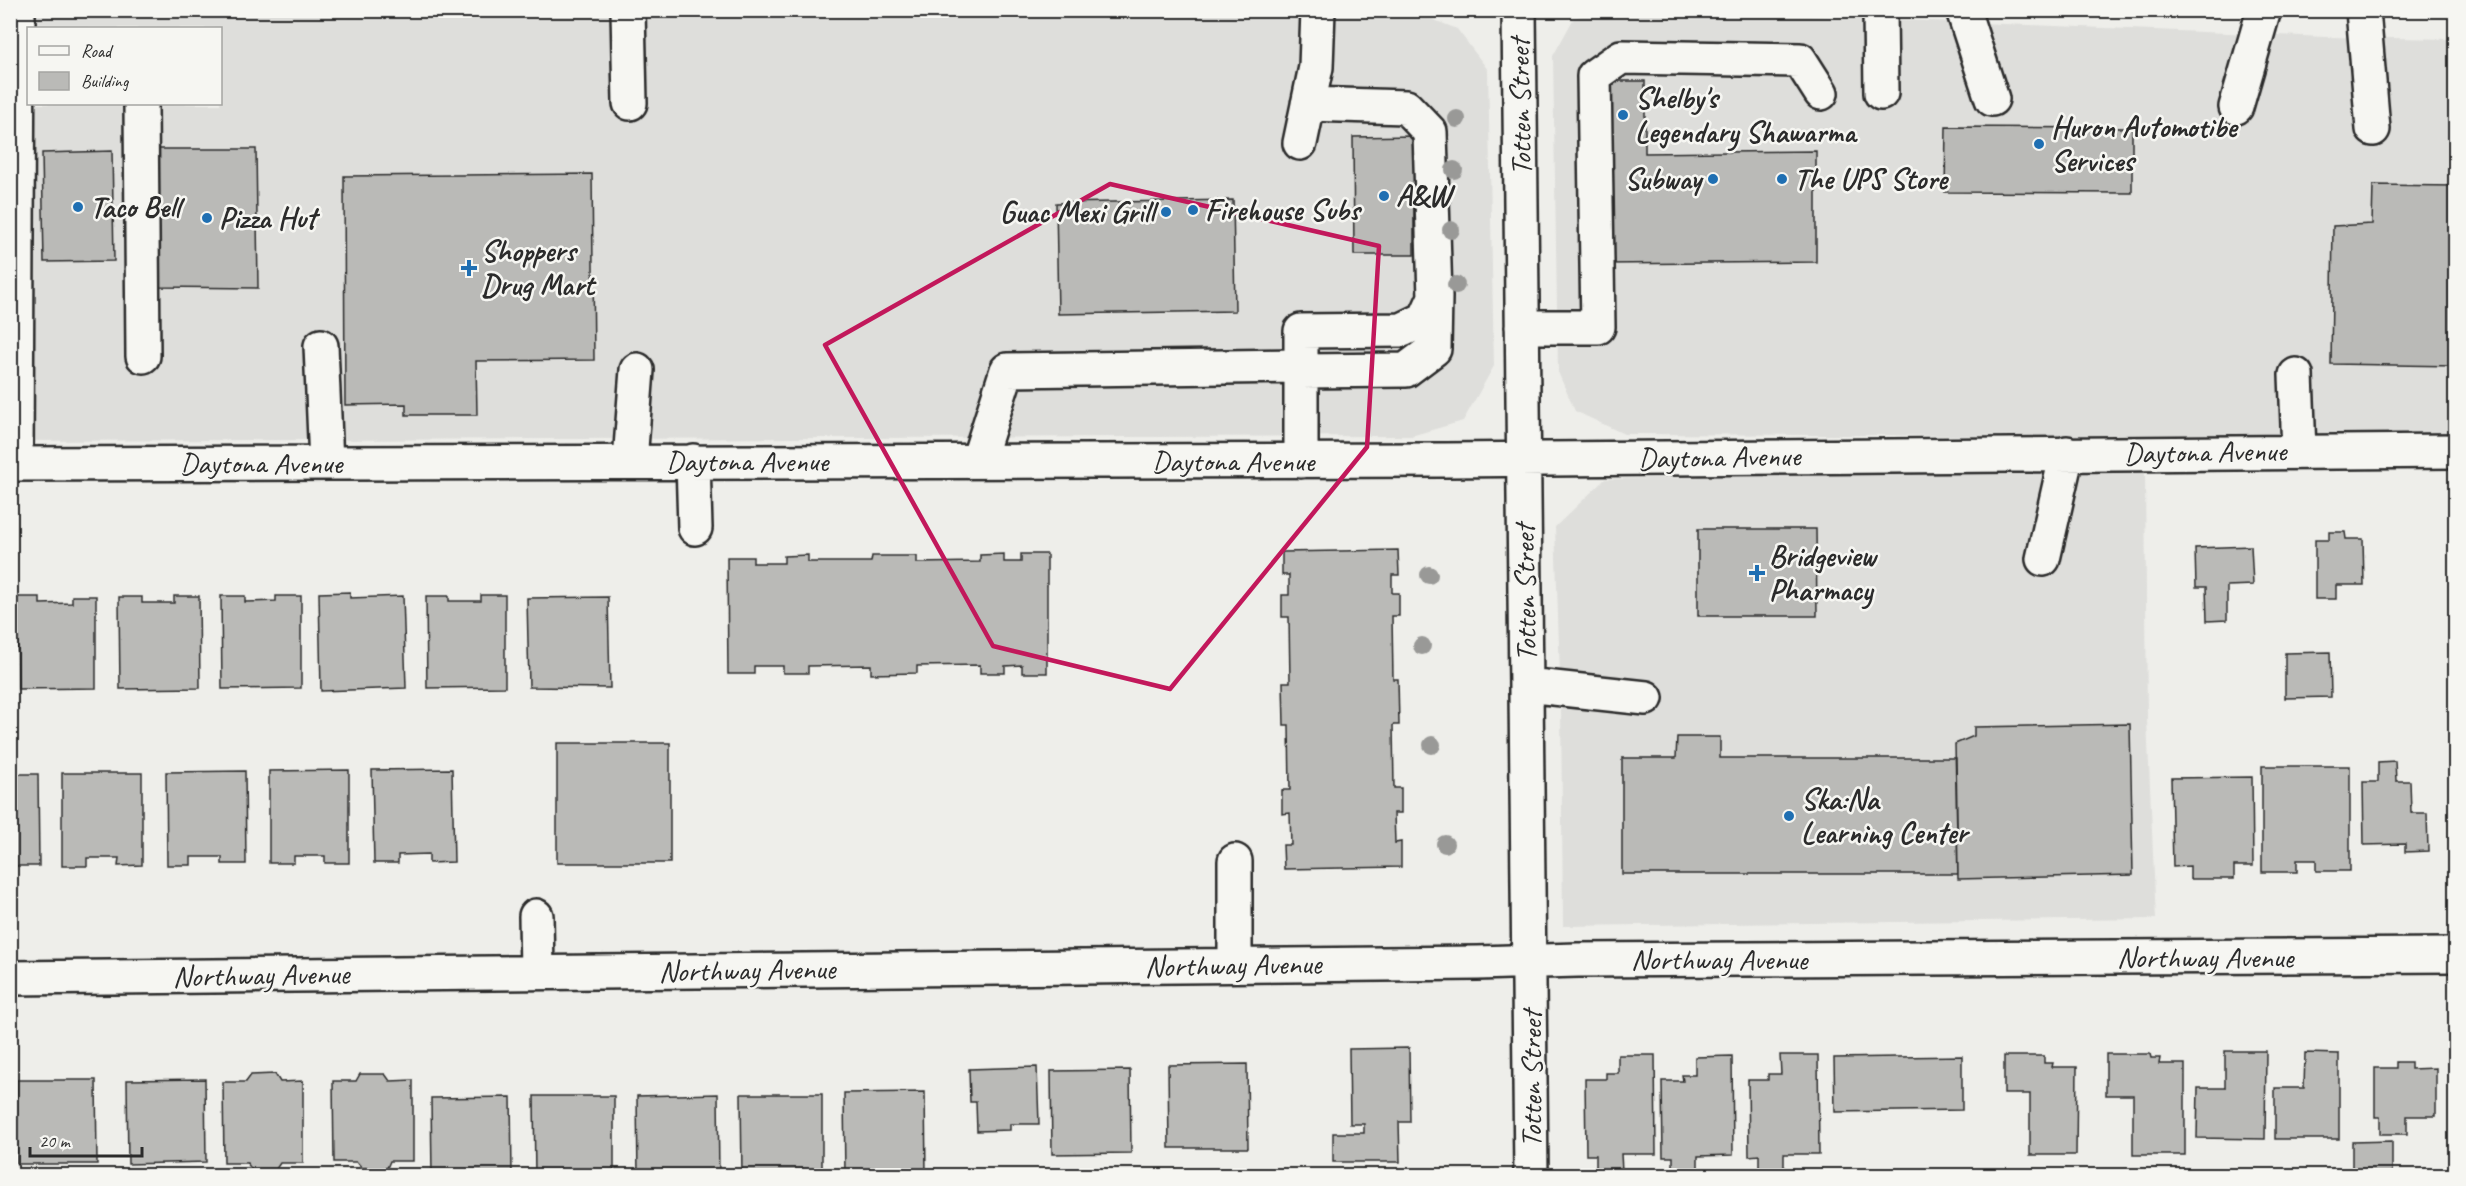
<svg xmlns="http://www.w3.org/2000/svg" width="2466" height="1186" font-family="Caveat,sans-serif">
<style>
.built{fill:#dededb;fill-rule:evenodd}
.building{fill:#babab7;stroke:#2b2b2b;stroke-width:1.5}
.lines{fill:none;stroke-linecap:round;stroke-linejoin:round}
.minor-casing{stroke:#2b2b2b;stroke-width:38}
.minor{stroke:#f6f6f2;stroke-width:33}
.tree{fill:#999997}
.marked{fill:none;stroke:#c2185b;stroke-width:4.5;stroke-linejoin:round}
.poi-dot{fill:#1f6fb2;stroke:#f6f6f2;stroke-width:2}
.labels{text-anchor:middle;dominant-baseline:central;stroke-width:5;stroke-linejoin:round;paint-order:stroke}
.poi-label{font-size:30px;font-weight:bold;fill:#2b2b2b;stroke:#f6f6f2;text-anchor:start}
.street-label{font-size:30px;fill:#2b2b2b;stroke:#f6f6f2}
</style>
<rect width="100%" height="100%" fill="#eeeeea"/>
<filter id="ink" filterUnits="userSpaceOnUse"><feTurbulence type="fractalNoise" baseFrequency=".0167" numOctaves="2"/><feDisplacementMap in="SourceGraphic" scale="12" xChannelSelector="R" yChannelSelector="G"/><feConvolveMatrix kernelMatrix="1 2 1 2 8 2 1 2 1" color-interpolation-filters="sRGB"/></filter>
<g filter="url(#ink)">
<path class="built" d="M1302 10 1414 12 1457 29 1488 70 1494 366 1463 421 1411 436 11 441 10 11ZM28 28H220V104H28Z
M1599 10 1687 11 2326 37 2455 39V438L1624 434 1575 411 1558 372 1553 56 1574 18Z
M2145 468 2147 721 2156 919 1563 926 1561 705 1555 527 1605 479Z"/>
<path class="building" d="M1603 81H1645V153L1816 151V262L1604 264Z
M1946 127 2132 128V193L1945 192Z
M1414 136V255H1354L1353 137Z
M157 149H256L258 288 158 287Z
M112 151 114 261 44 262 42 153Z
M592 174 594 360 476 361 477 415H406V404L345 405 344 176Z
M2373 185 2456 186V366L2331 364 2333 226 2372 224Z
M1233 200 1235 311 1058 314 1056 203Z
M1698 529H1816L1817 616H1698Z
M2329 532H2345L2346 539H2363L2364 585H2336V599H2315V540H2329Z
M2251 546 2253 585 2227 586V620L2207 621 2206 587H2196L2195 548Z
M1398 550 1399 575H1392V593H1399V616H1392L1393 679H1398L1399 725H1393L1394 788H1401V813H1394L1395 843 1401 842V867L1284 869 1283 845H1291L1290 813 1282 814V790H1290L1289 725H1284L1283 682H1290L1289 617H1282V595H1289V575H1282V552Z
M1004 554V562H1021V554H1047V673H1022V665L1005 666V673H980V665L917 666V673L871 674V665L808 666V673H783V666H754V674H728L727 557H753V563H784V556L808 555V562H871L872 556H917V563L980 562V555Z
M350 592V598L403 596 406 688 321 691 319 593Z
M481 595H505V687L427 688 426 596H449V601H481Z
M72 596H96V688L18 689 17 597H40V604L72 603Z
M174 596H199L200 688 120 689 119 597H142V603H174Z
M221 596H245V602L276 601V596H301V688L222 689Z
M608 597 610 688 529 687 527 598Z
M2330 652 2331 697 2285 698V653Z
M2130 724 2133 875 1958 879 1955 744 1974 736V727Z
M1677 737H1720V758H1956L1958 874H1622V758H1676Z
M557 743H670V863H557Z
M2454 760H2456V861H2455Z
M2395 761 2396 781H2410L2411 813H2427L2428 851 2405 852V844L2364 845 2363 782H2378V762Z
M2262 766H2350V871H2316V860H2297V872H2262Z
M452 769 454 862 429 863V854L398 855V863H374L372 770Z
M349 770V863H325V856H294V863H269V771Z
M245 771 246 864H222V857H191V865H167L166 772Z
M62 773H142V865L118 866 119 858H87V866H62Z
M10 774H38L39 866H14L15 860H10Z
M2252 777 2253 866H2234V879H2190V866L2173 867 2171 778Z
M1409 1048 1410 1122H1399L1400 1162H1333V1133H1364V1124H1350L1349 1049Z
M2225 1051H2266L2265 1139 2197 1138 2198 1088H2225Z
M2305 1053 2339 1054V1139H2275V1088H2304Z
M2106 1054H2150L2151 1058H2160L2159 1064H2185V1155H2133V1095H2106Z
M1618 1055H1655L1656 1154H1621L1622 1171 1596 1172V1155H1586L1585 1079H1606V1073H1618Z
M1780 1055H1818L1819 1154H1784V1172H1759V1155L1749 1156 1748 1080H1768V1074H1781Z
M1732 1056 1733 1155 1698 1156V1173H1673V1157H1663L1662 1081H1683L1682 1075H1695V1057Z
M1962 1056V1110L1835 1112 1834 1058Z
M2004 1056H2044V1063H2053L2052 1067H2077L2076 1155H2030V1094H2004Z
M2396 1062H2411V1069L2436 1068V1116H2407V1134H2380V1117H2375V1068H2396Z
M1247 1064 1248 1148H1169L1168 1065Z
M1037 1067 1039 1124H1010V1130L977 1131 976 1102H970L969 1069Z
M1130 1070 1131 1153 1052 1154 1051 1071Z
M275 1074 280 1082 303 1081V1163H280L276 1169 252 1170 247 1163H224L223 1082H246L251 1075Z
M360 1074H385L390 1081 413 1080V1161H390L387 1168H362L357 1162H334L333 1081H356Z
M205 1079 206 1162 128 1164 127 1080Z
M17 1080H96L97 1164H17Z
M925 1092 926 1176H845L844 1093Z
M718 1094 719 1176H638L637 1096Z
M741 1094H822V1176H742Z
M534 1096H614V1176H535Z
M511 1097 512 1176H432L431 1098Z
M2392 1141V1176H2352V1142Z"/>
<g class="lines">
<g class="minor-casing">
<path id="minor" d="M628 10 630 103
M1519 10 1531 1176
M1880 10 1881 93
M1963 10 1992 99
M2363 10 2373 129
M141 104 143 356
M2236 107 2264 10
M1300 143 1316 67 1318 10
M1522 327H1598L1594 76 1621 57 1800 60 1821 93
M321 346 326 463
M1301 371 1406 370 1434 349 1435 297
M2296 375 2299 451
M630 461 637 370
M693 461 695 528
M978 461 1007 370 1301 366
M1301 461V331L1402 330 1425 319 1435 297 1430 132 1406 107 1308 104
M10 464 1445 460 2456 451
M16 464 18 10
M2043 559 2067 453
M1526 685 1646 698
M1235 861V965
M536 916 537 972
M10 978 1478 963 1578 960 2456 955"/>
</g>
<use href="#minor" class="minor"/>
</g>
<g class="tree">
<circle cx="1457" cy="119" r="9"/>
<circle cx="1454" cy="170" r="9"/>
<circle cx="1451" cy="230" r="9"/>
<circle cx="1456" cy="285" r="9"/>
<circle cx="1429" cy="575" r="9"/>
<circle cx="1422" cy="646" r="9"/>
<circle cx="1432" cy="745" r="9"/>
<circle cx="1445" cy="844" r="9"/>
</g>
</g>
<path class="marked" d="M1110 184 1379 246 1367 447 1170 689 993 646 825 345Z"/>
<g class="poi-dot">
<circle cx="1623" cy="115" r="6"/>
<circle cx="2039" cy="144" r="6"/>
<circle cx="1713" cy="179" r="6"/>
<circle cx="1782" cy="179" r="6"/>
<circle cx="1384" cy="196" r="6"/>
<circle cx="78" cy="207" r="6"/>
<circle cx="1193" cy="210" r="6"/>
<circle cx="1166" cy="212" r="6"/>
<circle cx="207" cy="218" r="6"/>
<path d="M466 259h6v6h6v6h-6v6h-6v-6h-6v-6h6z"/>
<path d="M1754 564h6v6h6v6h-6v6h-6v-6h-6v-6h6z"/>
<circle cx="1789" cy="816" r="6"/>
</g>
<g class="labels">
<g class="poi-label">
<text x="1635" y="98">Shelby's<tspan x="1635" dy="34">Legendary Shawarma</tspan></text>
<text x="2051" y="127">Huron Automotibe<tspan x="2051" dy="34">Services</tspan></text>
<text x="1701" y="179" text-anchor="end">Subway</text>
<text x="1794" y="179">The UPS Store</text>
<text x="1396" y="196">A&amp;W</text>
<text x="90" y="207">Taco Bell</text>
<text x="1205" y="210">Firehouse Subs</text>
<text x="1154" y="212" text-anchor="end">Guac Mexi Grill</text>
<text x="219" y="218">Pizza Hut</text>
<text x="481" y="251">Shoppers<tspan x="481" dy="34">Drug Mart</tspan></text>
<text x="1769" y="556">Bridgeview<tspan x="1769" dy="34">Pharmacy</tspan></text>
<text x="1801" y="799">Ska:Na<tspan x="1801" dy="34">Learning Center</tspan></text>
</g>
<g class="street-label">
<text transform="translate(1520 107) rotate(-91)">Totten Street</text>
<text transform="translate(2205 452) rotate(-1)">Daytona Avenue</text>
<text transform="translate(1719 457) rotate(-1)">Daytona Avenue</text>
<text x="747" y="461">Daytona Avenue</text>
<text x="1233" y="461">Daytona Avenue</text>
<text x="261" y="463">Daytona Avenue</text>
<text transform="translate(1525 593) rotate(-91)">Totten Street</text>
<text x="2205" y="957">Northway Avenue</text>
<text x="1719" y="959">Northway Avenue</text>
<text transform="translate(1233 965) rotate(-1)">Northway Avenue</text>
<text transform="translate(747 970) rotate(-1)">Northway Avenue</text>
<text transform="translate(261 975) rotate(-1)">Northway Avenue</text>
<text transform="translate(1531 1079) rotate(-90)">Totten Street</text>
</g>
</g>
<rect width="2466" height="1186" fill="none" stroke="#f6f6f2" stroke-width="36"/>
<rect x="18" y="18" width="2430" height="1150" fill="none" stroke="#2b2b2b" stroke-width="2" filter="url(#ink)"/>
<rect x="27" y="27" width="195" height="78" fill="#f6f6f2" stroke="#a5a5a2" stroke-width="1.5"/>
<rect x="39" y="46" width="30" height="9" fill="#f6f6f2" stroke="#a5a5a2" stroke-width="1.5"/>
<text x="81" y="57" font-size="18" fill="#2b2b2b">Road</text>
<rect x="39" y="72" width="30" height="18" fill="#babab7" stroke="#a5a5a2" stroke-width="1.5"/>
<text x="81" y="87" font-size="18" fill="#2b2b2b">Building</text>
<path d="M30 1147v9h112v-9" fill="none" stroke="#2b2b2b" stroke-width="3"/>
<text x="39" y="1147" font-size="18" fill="#2b2b2b" stroke="#f6f6f2" stroke-width="4.5" paint-order="stroke">20 m</text>
</svg>
